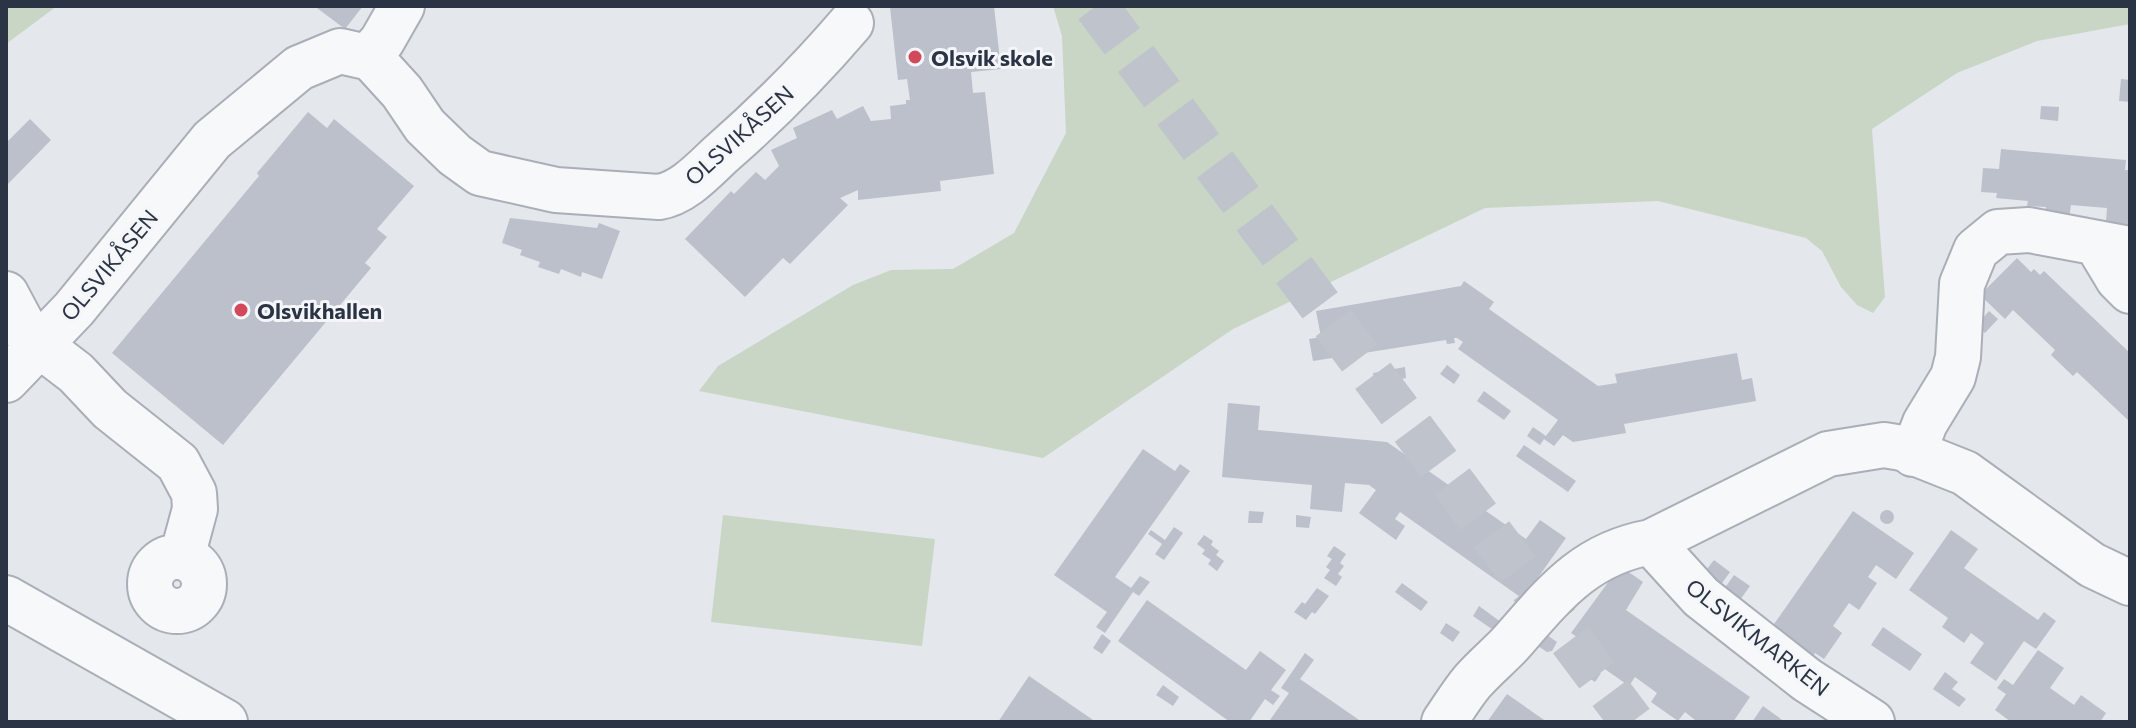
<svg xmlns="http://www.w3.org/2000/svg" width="2136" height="728" font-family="Commissioner,sans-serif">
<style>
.green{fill:#c9d6c5}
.building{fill:#bbc0ca}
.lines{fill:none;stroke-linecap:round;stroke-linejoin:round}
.major-tunnel{stroke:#bfc3cb;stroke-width:44;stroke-dasharray:44 22;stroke-linecap:butt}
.minor-casing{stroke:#a9aeb7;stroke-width:48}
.minor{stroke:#f7f8fa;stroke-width:44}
.poi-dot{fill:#d1495b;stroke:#f4f6f9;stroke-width:3}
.labels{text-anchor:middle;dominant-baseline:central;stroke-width:6;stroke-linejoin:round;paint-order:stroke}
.poi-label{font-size:22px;font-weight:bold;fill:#2b3445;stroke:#f4f6f9;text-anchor:start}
.street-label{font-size:22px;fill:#2b3445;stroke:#f4f6f9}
</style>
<rect width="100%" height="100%" fill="#e4e7ec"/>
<path class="green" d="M6 6H57L6 44Z
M1053 6H2130V24L2037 41 1957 73 1872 129 1885 297 1873 313 1857 305 1841 287 1822 251 1806 238 1658 201 1485 208 1233 329 1043 458 699 391 718 366 853 285 891 270 953 269 1014 233 1066 133 1062 36Z
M723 515 935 539 922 646 711 622Z"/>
<path class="building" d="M318 6H363L345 29 317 8Z
M899 6H994L1001 69 971 72 973 93 985 92 994 174 940 181 941 191 858 200V190L840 198 848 205 790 264 783 258 745 297 685 239 731 191 734 194 756 172 765 180 779 166 771 150 797 138 793 128 832 110 837 119 863 106 871 121 891 119 890 106 906 104V100H910L907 79 898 80 890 7Z
M2121 79 2130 80V102L2119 101Z
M2041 106 2059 107 2058 121 2040 119Z
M308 112 327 128 334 119 414 186 377 229 387 237 365 263 371 268 223 445 112 353 259 176 257 173Z
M30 119 51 140 6 186V143Z
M2001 149 2126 160 2125 170H2130L2129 234 2116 233 2117 223 2106 222 2107 208 2071 205 2069 219 2045 217 2046 207 2027 206 2028 201 1996 198 1997 193 1981 192 1983 168 1999 169Z
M510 218 597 228 599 223 620 231 602 279 582 272 581 277 561 269 559 274 538 267 540 262 520 255 522 250 502 243Z
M2017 258 2031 272 2034 269 2040 275 2044 271 2130 353V422L2077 372 2073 376 2051 355 2055 350 2013 310 2005 319 1980 295Z
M1464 281 1494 302 1489 309 1598 386 1617 383 1615 374 1737 353 1742 380 1752 378 1756 401 1624 424 1626 433 1573 442 1563 435 1554 446 1544 439 1540 445 1527 436 1533 427 1546 436 1558 420 1458 349 1463 342 1457 338H1454L1455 343 1447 344 1446 340 1313 361 1309 339 1321 337 1316 311 1461 286Z
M1989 311 1998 319 1985 333 1976 326Z
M1447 365 1460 375 1454 384 1440 374Z
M1405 367 1406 378 1375 384 1373 373Z
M1484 391 1511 411 1504 420 1477 401Z
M1228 403 1260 406 1258 430 1387 442 1526 539 1540 520 1566 538 1523 599 1400 512 1395 519 1405 526 1396 540 1359 513 1376 490 1369 485 1345 483 1342 512 1310 509 1312 485 1222 477Z
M1524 445 1576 481 1568 492 1516 456Z
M1143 449 1175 471 1180 464 1190 471 1115 577 1131 588 1140 576 1150 582 1139 596 1133 592 1105 633 1096 627 1107 612 1054 575Z
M1880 517a7 7 0 1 1 14 0a7 7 0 1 1-14 0Z
M1249 511 1264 512 1262 523H1248Z
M1853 511 1914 553 1896 579 1876 565 1868 577 1877 583 1859 610 1849 603 1833 626 1842 633 1824 659 1815 653 1806 665 1765 637Z
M1296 515 1311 517 1309 528 1296 527Z
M1174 527 1183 533 1164 560 1155 554 1162 544 1148 534 1151 530 1165 540Z
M1951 530 1978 549 1964 568 2038 620 2044 612 2056 621 2036 649 2024 641 1996 681 1970 663 1984 643 1971 633 1964 643 1942 627 1948 618 1909 590Z
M1204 535 1213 541 1211 545 1219 551 1216 555 1224 561 1217 571 1208 564 1211 560 1202 554 1205 550 1197 544Z
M1334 546 1346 554 1340 563 1344 566 1338 574 1342 577 1336 586 1324 578 1330 570 1326 567 1332 559 1327 556Z
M1714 560 1730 572 1720 586 1703 574Z
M1620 566 1643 582 1626 610 1750 697 1733 722H1693L1695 720 1685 712 1678 721 1651 702 1657 693 1635 677 1629 686 1602 667 1609 659 1571 633Z
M1734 575 1750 586 1740 600 1724 589Z
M1402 583 1428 602 1421 611 1395 592Z
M1317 588 1329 596 1315 614 1312 612 1306 620 1294 612 1302 602 1305 604Z
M1147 600 1246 670 1260 651 1286 670 1271 690 1280 696 1273 705 1265 699 1249 722H1230L1118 641Z
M1479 606 1505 625 1499 634 1473 616Z
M1446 623 1460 632 1453 642 1440 633Z
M1883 627 1922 654 1910 671 1871 645Z
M1544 633 1557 642 1552 651 1547 652 1538 646Z
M1102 634 1111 641 1102 654 1093 648Z
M2038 650 2064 668 2050 688 2074 705 2081 695 2106 713 2100 722H2011L1995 710 2006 694 1997 688 2004 679 2013 685Z
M1305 653 1314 660 1300 679 1362 722 1270 720 1289 693 1281 688Z
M1574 655 1601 673 1595 682 1568 664Z
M1945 672 1958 682 1952 689 1966 699 1959 707 1933 689Z
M1029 676 1096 722H998Z
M1163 685 1179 697 1173 706 1156 695Z
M1507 694 1547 722H1487Z
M1763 706 1785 722H1752Z"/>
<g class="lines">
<path class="major-tunnel" d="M1096 6 1632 722"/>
<g class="minor-casing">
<path id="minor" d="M368 57 382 41 402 6
M2097 244 2118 279 2130 291
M6 294 29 337 76 373 110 409 178 463 194 493 195 509 182 557
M6 380 74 309 212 140 299 68 340 51 371 58 402 92 425 126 455 155 480 173 556 190 659 197C683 193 703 171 720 155 767 114 810 71 851 23
M1913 454 1925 423 1953 377 1958 357 1962 284 1976 250 1998 232 2029 230 2130 249
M1651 542 1701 597 1807 680 1872 722
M150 584a27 27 0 1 1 54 0a27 27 0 1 1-54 0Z
M6 598 225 722
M1444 722C1453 709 1462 694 1472 682 1484 668 1499 656 1511 643 1554 594 1584 554 1651 542L1828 454 1884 445 1902 448 1965 473 2092 565 2130 583"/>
</g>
<use href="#minor" class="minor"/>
</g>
<g class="poi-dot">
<circle cx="915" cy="57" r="8"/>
<circle cx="241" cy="310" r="8"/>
</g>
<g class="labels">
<g class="poi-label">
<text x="931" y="57">Olsvik skole</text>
<text x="257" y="310">Olsvikhallen</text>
</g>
<g class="street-label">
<text transform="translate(739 135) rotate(-42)">OLSVIKÅSEN</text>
<text transform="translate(109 265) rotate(-50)">OLSVIKÅSEN</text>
<text transform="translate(1758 637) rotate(38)">OLSVIKMARKEN</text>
</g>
</g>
<rect width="2136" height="728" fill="none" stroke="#2b3445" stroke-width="16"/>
</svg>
